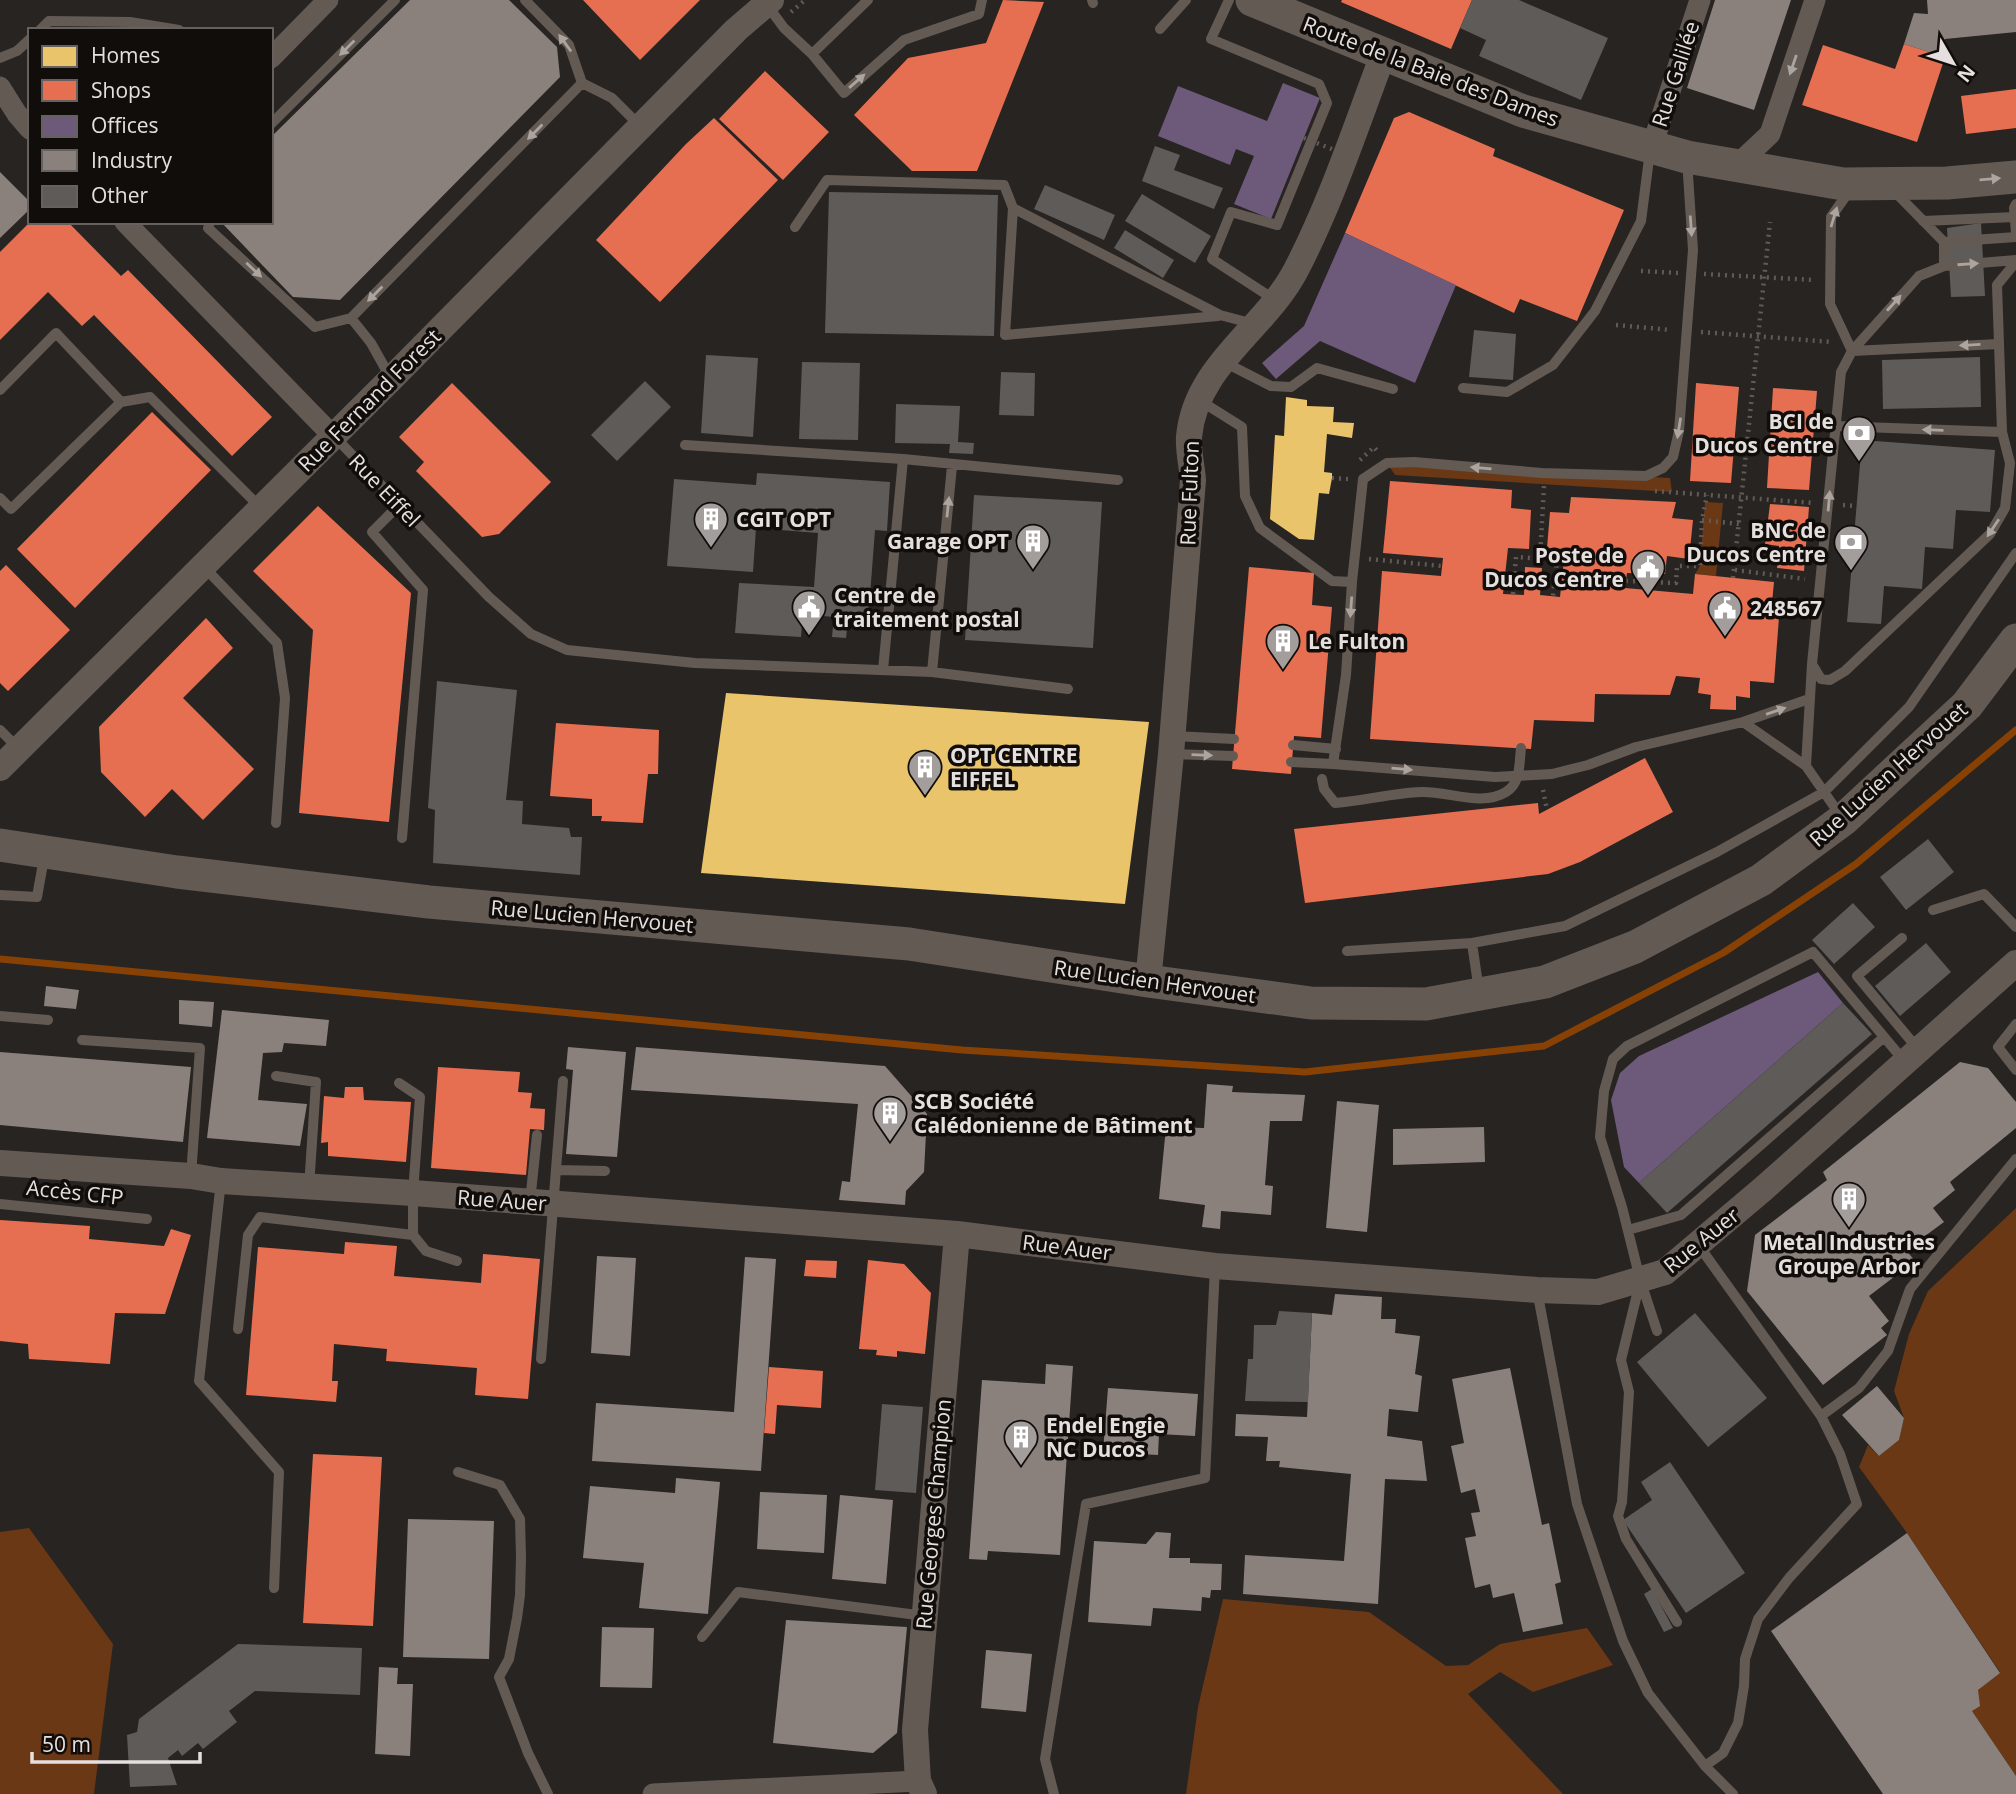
<svg xmlns="http://www.w3.org/2000/svg" width="2016" height="1794" font-family="'Open Sans',sans-serif">
<style>
.green{fill:#6a3815}
.homes{fill:#e9c46a}
.shops{fill:#e76f51}
.offices{fill:#6d597a}
.industry{fill:#8a817c}
.lines{fill:none;stroke-linecap:round;stroke-linejoin:round}
.stream{stroke:#874104;stroke-width:7}
.building{fill:#5f5b59}
.path{stroke:#625a56;stroke-width:4.5;stroke-dasharray:2 5;stroke-linecap:butt}
.service{stroke:#645a54;stroke-width:10}
.minor{stroke:#645a54;stroke-width:21}
.tertiary{stroke:#645a54;stroke-width:26}
.primary{stroke:#645a54;stroke-width:33}
.path-bridge{stroke:#625a56;stroke-width:4.5;stroke-dasharray:2 5;stroke-linecap:butt}
.service-bridge{stroke:#645a54;stroke-width:10}
.oneway{fill:#aba49f}
.labels{text-anchor:middle;dominant-baseline:central;stroke-width:7;stroke-linejoin:round;paint-order:stroke}
.street-label{font-size:21px;fill:#e5e0dd;stroke:#110d0b}
.poi-label{font-size:21px;font-weight:bold;fill:#e5e0dd;stroke:#110d0b;text-anchor:start}
</style>
<rect width="100%" height="100%" fill="#282422"/>
<path class="green" d="M1387 463 1670 478 1672 492 1395 475Z
M1705 502 1723 503 1716 576 1695 574 1700 566Z
M2016 1208V1776L1972 1711 1978 1690 2000 1672 1907 1533 1859 1467 1868 1445 1879 1456 1899 1440 1904 1418 1894 1391 1909 1334 1928 1291Z
M29 1528 113 1644 94 1794H0V1532Z
M1223 1599 1369 1612 1446 1666 1468 1665 1500 1644 1587 1628 1613 1665 1533 1692 1500 1672 1468 1694 1563 1794H1186L1198 1707Z"/>
<path class="homes" d="M1286 397 1307 400V406L1334 407 1333 422 1354 423 1352 438 1327 434 1324 472 1332 473V478L1329 494 1319 493 1314 540 1299 539 1270 519 1275 435 1284 436Z
M726 693 1149 722 1125 904 701 873Z"/>
<path class="shops" d="M583 0H700L640 60Z
M1003 0 1044 2 977 171H912L854 115 908 58 986 43Z
M1342 0H1472L1451 49 1341 2Z
M1904 44 1945 57 1917 142 1802 105 1823 45 1895 69Z
M765 71 829 132 783 180 719 119Z
M2016 89V128L1966 134 1961 96Z
M1409 112 1495 149 1493 156 1624 210 1577 321 1520 299 1514 313 1345 233 1394 118Z
M714 118 778 180 660 302 596 240 686 144Z
M30 222H68L121 276 128 270 272 417 232 456 94 315 82 326 48 292 0 340V252Z
M452 383 551 482 499 534 482 537 416 471 424 462 399 437Z
M1696 383 1739 387 1731 483 1690 481Z
M1773 388 1817 391 1809 490 1767 488Z
M152 412 211 470 75 608 17 549Z
M1390 481 1512 490 1511 508 1531 510 1529 549 1508 548 1503 594 1524 595 1525 567 1542 568 1540 595 1560 597 1565 549 1547 548 1550 512 1569 513 1571 497 1676 502 1672 518 1693 520 1689 559 1667 556 1665 574 1627 573 1625 588 1693 594 1695 574 1774 582 1772 603 1780 604 1774 683 1750 681V698L1736 696V710L1710 709 1711 695 1698 693 1700 678 1676 676 1670 695 1595 694 1594 722 1534 720 1531 749 1370 739 1382 571 1441 576 1443 558 1383 553Z
M1770 504 1809 507 1804 571 1777 568 1779 546 1765 544Z
M318 506 411 593 389 822 299 813 313 630 253 571Z
M6 565 70 630 8 691 0 683V571Z
M1249 567 1314 573 1312 605 1332 607 1321 738 1294 736 1291 774 1232 769Z
M206 618 233 648 183 698 254 769 203 820 172 789 145 817 101 772 99 727Z
M556 723 659 730 658 774H648L643 823 601 821 602 816H592V799L550 796Z
M1645 758 1673 812 1580 862 1548 874 1305 903 1294 829 1538 803 1539 814Z
M438 1067 520 1072 518 1092 532 1093 530 1108 545 1109 544 1130 530 1129 526 1175 431 1168Z
M345 1087H363L364 1100 411 1102 406 1162 328 1156V1142L321 1143 324 1096 344 1098Z
M0 1220 90 1226 89 1239 164 1246 171 1229 191 1235 165 1314 115 1313 110 1364 29 1359 28 1344 0 1341Z
M345 1242 397 1246 394 1276 481 1283 483 1254 540 1259 528 1399 475 1395 477 1368 386 1361 387 1349 334 1344 332 1381H338L336 1402 246 1395 258 1247 344 1254Z
M806 1260 837 1261 836 1278 804 1276Z
M868 1260 904 1264 931 1293 925 1354 897 1351V1357L876 1355 877 1350 859 1349Z
M769 1367 823 1371 821 1408 777 1405 775 1434 764 1433Z
M313 1454 382 1457 373 1626 303 1623Z"/>
<path class="offices" d="M1283 83 1320 98 1271 219 1234 204 1254 156 1236 149 1230 165 1158 136 1178 86 1267 121Z
M1345 233 1456 285 1415 383 1320 341 1276 379 1262 363 1304 326Z
M1818 972 1843 1003 1639 1183 1624 1167 1611 1100 1620 1073 1639 1056Z"/>
<path class="industry" d="M410 0H509L557 47 560 77 340 300 293 297 221 222H271V137Z
M1715 0H1791L1754 110 1687 88Z
M1927 0H2016V32L1945 39 1938 55 1904 44 1914 13 1928 14Z
M0 172 30 202V209L0 238Z
M46 986 79 990 76 1009 44 1006Z
M179 1000 214 1002 212 1027 179 1024Z
M222 1010 329 1020 326 1046 284 1043 282 1052 263 1053 258 1100 307 1104 300 1146 207 1138Z
M568 1047 626 1052 617 1157 566 1154 573 1070 566 1069Z
M636 1047 885 1066 927 1114 924 1172 906 1191 905 1205 839 1200 842 1181 850 1182 858 1104 631 1090Z
M0 1052 191 1067 183 1142 0 1125Z
M1960 1062 1988 1068 2016 1102V1128L1950 1182 1955 1190 1933 1208 1944 1222 1906 1250 1915 1261 1869 1296 1889 1321 1881 1328 1887 1335 1823 1385 1747 1291 1755 1235 1827 1180 1823 1172Z
M1207 1084 1233 1086 1232 1092 1305 1095 1302 1121H1270L1265 1185 1273 1186 1271 1215 1221 1211 1220 1229 1202 1227 1205 1205 1159 1199 1166 1127 1204 1128Z
M1337 1101 1379 1105 1367 1232 1326 1228Z
M1484 1127 1485 1162 1393 1165V1129Z
M597 1256 636 1258 630 1356 591 1353Z
M745 1257 776 1259 761 1471 592 1461 596 1403 734 1412Z
M1335 1294 1382 1297 1381 1319H1396L1395 1333 1420 1336 1415 1374 1422 1376 1418 1412 1389 1409 1387 1436 1422 1441 1427 1481 1385 1479 1378 1604 1243 1594 1245 1555 1344 1561 1351 1474 1279 1467 1280 1461H1266L1268 1437 1235 1436 1236 1414 1307 1417 1312 1313 1332 1315Z
M1046 1364 1073 1366 1060 1555 988 1551 987 1560 969 1559 982 1380 1045 1384Z
M1510 1368 1542 1525 1549 1523 1561 1582 1555 1584 1563 1624 1523 1632 1514 1593 1493 1598 1490 1584 1475 1588 1465 1538 1476 1536 1471 1513 1480 1512 1475 1489 1461 1493 1451 1446 1464 1443 1452 1379Z
M1877 1386 1904 1418 1899 1440 1879 1456 1842 1415Z
M1108 1388 1198 1394 1195 1436 1159 1434 1158 1455 1103 1452Z
M676 1478 720 1482 708 1614 639 1608 644 1563 583 1558 590 1486 675 1493Z
M760 1492 827 1495 824 1553 757 1549Z
M840 1495 893 1500 886 1584 832 1579Z
M408 1519 494 1521 489 1659 403 1657Z
M1156 1532 1171 1533 1169 1558H1190V1563L1222 1564 1221 1590H1211L1210 1598 1202 1597 1201 1611 1153 1608 1151 1626 1088 1622 1094 1541 1146 1544Z
M1907 1533 2000 1673 1978 1690 1980 1706 1972 1711 2016 1776V1794H1883L1771 1631Z
M786 1620 907 1627 897 1733 873 1753 773 1743Z
M602 1627 654 1628 652 1688 600 1687Z
M986 1650 1032 1654 1026 1712 981 1708Z
M379 1667 398 1668 397 1684H413L410 1756 375 1754Z"/>
<g class="lines">
<path class="stream" d="M0 959 962 1050 1305 1072 1544 1046 1723 953 1856 864 2016 730"/>
</g>
<path class="building" d="M1472 0H1519L1608 38 1581 100 1479 56 1486 40 1460 28Z
M1155 146 1180 155 1174 170 1223 188 1214 209 1142 181Z
M1045 185 1115 215 1104 240 1034 209Z
M829 192 998 195 994 336 825 333Z
M1142 194 1211 236 1195 263 1125 221Z
M1981 223 1985 296 1951 297 1947 228Z
M1125 230 1174 260 1163 278 1114 248Z
M1474 330 1516 334 1513 380 1469 377Z
M706 355 758 358 753 437 701 433Z
M1980 357 1981 407 1883 409 1882 360Z
M802 362 860 363 858 440 799 439Z
M1001 372 1035 373 1034 416 999 415Z
M645 381 671 407 617 461 591 435Z
M896 404 960 406 958 442 974 443 973 454 949 453 950 444 895 443Z
M1862 440 1995 450 1990 512 1956 510 1953 549 1925 547 1922 589 1884 586 1881 624 1847 622Z
M757 473 890 482 887 531 875 530 868 622 848 620 846 638 832 637 834 617 812 615 813 600 799 599 798 609H803L801 637 735 633 739 583 814 587 818 533 756 528 753 572 667 566 674 479 756 485Z
M974 495 1102 502 1093 648 965 640Z
M437 681 517 690 506 800 523 801 522 824 569 828 571 837H582L580 875 433 863 435 810 428 808Z
M1928 839 1954 872 1906 910 1880 877Z
M1853 903 1875 927 1834 964 1812 940Z
M1926 943 1951 972 1900 1016 1875 986Z
M1843 1003 1872 1034 1667 1213 1639 1183Z
M1279 1311 1312 1313 1308 1402 1245 1401 1248 1359H1253L1254 1325H1276Z
M1695 1313 1767 1398 1708 1447 1637 1362Z
M882 1404 923 1407 916 1493 875 1490Z
M1670 1462 1745 1573 1686 1613 1623 1520 1652 1500 1641 1482Z
M1652 1589 1673 1628 1664 1632 1644 1594Z
M238 1644 362 1648 360 1695 255 1691 229 1711 237 1722 203 1749 198 1743 182 1756 178 1750 168 1758 177 1785 130 1787 127 1735 137 1732 139 1719Z"/>
<g class="lines">
<path class="path" d="M791 12 805 0
M1641 271 1678 273
M1704 274 1815 280
M1616 325 1671 330
M1701 332 1832 342
M1360 460 1374 447 1378 452
M1332 478 1348 479
M1655 491 1814 503
M1843 505 1856 506
M1702 520 1740 524
M1701 549 1737 550
M1540 558 1544 486
M1369 559 1442 566
M1735 570 1805 579
M1733 578 1770 222
M1626 581 1676 583 1677 566H1700L1702 520 1707 495
M1513 594 1516 557 1557 560 1553 596
M1543 790 1547 810"/>
<path class="service" d="M525 0 569 45 582 83 612 98 640 126
M1092 0 1093 3
M1229 0 1211 39 1319 84 1327 103 1277 225 1231 212 1212 259 1275 300
M767 5 784 28 812 54 844 93 904 40 979 14 982 0
M1160 29 1186 0
M40 30 49 21 130 22 179 30
M812 54 868 0
M0 58 17 51 30 39
M271 124 395 0
M1687 160 1693 250 1679 431 1673 457 1663 468 1646 476 1542 473 1414 462 1387 463 1363 479 1352 582 1346 675 1333 764 1495 777 1552 774 1588 765 1636 747 1743 722 1806 766 1812 664 1841 372 1852 351 1830 304 1831 217 1850 190
M1893 190 1944 242V266L2016 260
M2016 204 2014 208 2016 233
M1013 208 1005 335 1218 316
M1923 221 2015 217
M210 222 208 228 315 327 351 318 371 343 390 377
M795 227 827 180 1004 185 1013 208 1220 315 1254 324
M1944 242 2016 237
M351 318 582 83
M1852 351 1999 344 1997 285 2016 262
M1852 351 1919 276 1944 266
M1224 362 1271 386 1291 387 1317 368 1393 389
M1463 388 1507 392 1553 365 1595 311 1641 221 1650 151
M0 390 56 333 121 402
M1199 400 1242 427 1245 496 1260 528 1332 581 1352 582
M1835 426 2002 432
M333 435 489 597 531 634 567 650 695 663 932 672 1068 689
M685 445 903 459 1118 480
M0 498 11 509 121 402 150 397 261 508
M400 504 372 532 423 590 402 838
M204 567 277 643 285 698 276 823
M1812 664 1821 679 1830 680 1845 671 1990 534 2005 508 2010 463 2002 432 1999 344
M883 670 903 459
M932 672 952 466
M1743 722 1809 699
M0 730 18 748
M1174 736 1234 739
M1293 745 1336 749
M1171 754 1233 756
M1291 762 1333 764
M1806 766 1840 815
M0 895 37 897 42 869
M1933 910 1984 894 2016 927
M1902 938 1857 976 1918 1049
M1347 951 1472 943
M1479 991 1472 943 1565 926 1717 852 1824 792 1909 707 2016 553
M0 1016 48 1020
M2016 1024 1998 1047 2016 1070
M82 1040 200 1048 191 1176
M276 1076 316 1082 309 1187
M399 1083 420 1097 413 1193V1235L426 1251 457 1261
M556 1170 605 1171
M221 1181 199 1381 279 1472 274 1588
M530 1202 537 1135
M0 1204 147 1219
M1628 1230 1681 1215 1884 1037
M1699 1246 1821 1416 1840 1454 1857 1504 1789 1578 1758 1619 1745 1659 1744 1686 1738 1723 1723 1753 1705 1766 1733 1794
M1640 1282 1621 1360 1629 1392 1622 1502 1618 1516 1626 1539 1677 1622
M1537 1290 1577 1504 1623 1641 1648 1693 1705 1766
M238 1329 248 1235 260 1217 413 1235
M1657 1331 1640 1279 1622 1207 1600 1137 1604 1091 1613 1059 1627 1046 1813 952 1905 1062
M541 1359 563 1081
M1821 1416 1859 1388 1888 1351 1910 1289 2016 1159
M458 1472 500 1485 520 1519 521 1557 520 1595 517 1618 509 1659 499 1677 528 1753 548 1794
M702 1637 738 1592 925 1616
M1054 1794 1045 1759 1086 1504 1205 1478 1215 1266"/>
<path class="minor" d="M271 58 328 0
M0 87 17 114 30 129
M1651 149 1700 0
M1736 166 1770 134 1815 0
M125 222 332 435
M653 1794 918 1781"/>
<path class="tertiary" d="M0 768 391 379 736 30 771 0
M1148 981 1171 754 1193 480C1192 466 1188 451 1189 437 1195 365 1267 328 1297 268 1332 200 1356 126 1383 55
M0 1163 191 1176 221 1181 413 1193 957 1234 1215 1266 1537 1290 1598 1292 1665 1272 1763 1189 2016 963
M924 1794 918 1781 915 1730 957 1234"/>
<path class="primary" d="M1252 0 1523 111 1687 157 1843 184 1947 183 2016 177
M0 845 177 872 429 902 909 944 1148 981 1311 1003 1426 1004 1545 982 1635 947 1761 880 1844 819 1967 705 2016 640"/>
<path class="path-bridge" d="M1304 138 1347 155"/>
<path class="service-bridge" d="M1322 779 1324 789 1335 803C1364 801 1392 793 1421 792 1448 791 1482 807 1506 792 1521 783 1519 764 1521 748"/>
</g>
<defs><path id="oneway-solid" d="M-6-.8H1V-3.2L6.5 0L1 3.2V.8H-6Z" transform="scale(1.75)"/></defs>
<g class="oneway">
<use href="#oneway-solid" transform="translate(565 43) rotate(-126)"/>
<use href="#oneway-solid" transform="translate(347 48) rotate(135)"/>
<use href="#oneway-solid" transform="translate(1793 65) rotate(109)"/>
<use href="#oneway-solid" transform="translate(857 81) rotate(-41)"/>
<use href="#oneway-solid" transform="translate(535 132) rotate(135)"/>
<use href="#oneway-solid" transform="translate(1990 179) rotate(-5)"/>
<use href="#oneway-solid" transform="translate(1834 217) rotate(-73)"/>
<use href="#oneway-solid" transform="translate(1691 226) rotate(86)"/>
<use href="#oneway-solid" transform="translate(1968 264) rotate(-4)"/>
<use href="#oneway-solid" transform="translate(254 270) rotate(43)"/>
<use href="#oneway-solid" transform="translate(375 294) rotate(135)"/>
<use href="#oneway-solid" transform="translate(1894 303) rotate(-48)"/>
<use href="#oneway-solid" transform="translate(1970 345) rotate(177)"/>
<use href="#oneway-solid" transform="translate(1679 428) rotate(99)"/>
<use href="#oneway-solid" transform="translate(1933 430) rotate(-178)"/>
<use href="#oneway-solid" transform="translate(1481 468) rotate(-175)"/>
<use href="#oneway-solid" transform="translate(1829 501) rotate(-85)"/>
<use href="#oneway-solid" transform="translate(948 507) rotate(-84)"/>
<use href="#oneway-solid" transform="translate(1993 528) rotate(124)"/>
<use href="#oneway-solid" transform="translate(1351 607) rotate(94)"/>
<use href="#oneway-solid" transform="translate(1776 711) rotate(-19)"/>
<use href="#oneway-solid" transform="translate(1202 755) rotate(2)"/>
<use href="#oneway-solid" transform="translate(1402 769) rotate(5)"/>
</g>
<defs>
<g id="bank-pin" transform="scale(1.75)"><path d="M0 17L-7.5 6A9.5 9.5 0 1 1 7.5 6Z" fill="#a39e9c" stroke="#110d0b"/><path d="M-6-4H6V4H-6ZM0-2.3a2.3 2.3 0 1 0 0 4.6a2.3 2.3 0 1 0 0-4.6Z" fill="#fff"/></g>
<g id="building-pin" transform="scale(1.75)"><path d="M0 17L-7.5 6A9.5 9.5 0 1 1 7.5 6Z" fill="#a39e9c" stroke="#110d0b"/><path d="M-4-6H4V6H1V3H-1V6H-4ZM-2.5-4.3h1.7v1.8h-1.7ZM.8-4.3h1.7v1.8H.8ZM-2.5-1h1.7V.8h-1.7ZM.8-1h1.7V.8H.8Z" fill="#fff"/></g>
<g id="civic-pin" transform="scale(1.75)"><path d="M0 17L-7.5 6A9.5 9.5 0 1 1 7.5 6Z" fill="#a39e9c" stroke="#110d0b"/><path d="M-.6-6.5H3V-4.5H.6V-3L4-1V1h2V6H-6V1h2V-1L-.6-3ZM-1.2 2.5V6h2.4V2.5Z" fill="#fff"/></g>
</defs>
<g fill-rule="evenodd">
<use href="#bank-pin" x="1859" y="433"/>
<use href="#building-pin" x="711" y="519"/>
<use href="#building-pin" x="1033" y="541"/>
<use href="#bank-pin" x="1851" y="542"/>
<use href="#civic-pin" x="1648" y="567"/>
<use href="#civic-pin" x="809" y="607"/>
<use href="#civic-pin" x="1725" y="608"/>
<use href="#building-pin" x="1283" y="641"/>
<use href="#building-pin" x="925" y="767"/>
<use href="#building-pin" x="890" y="1113"/>
<use href="#building-pin" x="1849" y="1199"/>
<use href="#building-pin" x="1021" y="1437"/>
</g>
<g class="labels">
<g class="street-label">
<text transform="translate(1431 71) rotate(21)">Route de la Baie des Dames</text>
<text transform="translate(1675 74) rotate(-72)">Rue Galilée</text>
<text transform="translate(369 400) rotate(-45)">Rue Fernand Forest</text>
<text transform="translate(385 490) rotate(46)">Rue Eiffel</text>
<text transform="translate(1189 493) rotate(-88)">Rue Fulton</text>
<text transform="translate(1888 774) rotate(-42)">Rue Lucien Hervouet</text>
<text transform="translate(592 916) rotate(5)">Rue Lucien Hervouet</text>
<text transform="translate(1155 981) rotate(8)">Rue Lucien Hervouet</text>
<text transform="translate(75 1192) rotate(6)">Accès CFP</text>
<text transform="translate(502 1200) rotate(4)">Rue Auer</text>
<text transform="translate(1701 1240) rotate(-39)">Rue Auer</text>
<text transform="translate(1067 1247) rotate(7)">Rue Auer</text>
<text transform="translate(933 1514) rotate(-85)">Rue Georges Champion</text>
</g>
<g class="poi-label">
<text x="1834" y="421" text-anchor="end">BCI de<tspan x="1834" dy="24">Ducos Centre</tspan></text>
<text x="736" y="519">CGIT OPT</text>
<text x="1826" y="530" text-anchor="end">BNC de<tspan x="1826" dy="24">Ducos Centre</tspan></text>
<text x="1009" y="541" text-anchor="end">Garage OPT</text>
<text x="1624" y="555" text-anchor="end">Poste de<tspan x="1624" dy="24">Ducos Centre</tspan></text>
<text x="834" y="595">Centre de<tspan x="834" dy="24">traitement postal</tspan></text>
<text x="1750" y="608">248567</text>
<text x="1308" y="641">Le Fulton</text>
<text x="950" y="755">OPT CENTRE<tspan x="950" dy="24">EIFFEL</tspan></text>
<text x="914" y="1101">SCB Société<tspan x="914" dy="24">Calédonienne de Bâtiment</tspan></text>
<text x="1849" y="1242" text-anchor="middle">Metal Industries<tspan x="1849" dy="24">Groupe Arbor</tspan></text>
<text x="1046" y="1425">Endel Engie<tspan x="1046" dy="24">NC Ducos</tspan></text>
</g>
</g>
<rect x="28" y="28" width="245" height="196" fill="#110d0b" stroke="#66615f" stroke-width="2"/>
<rect x="42" y="46" width="35" height="21" fill="#e9c46a" stroke="#66615f" stroke-width="2"/>
<text x="91" y="63" font-size="21" fill="#e5e0dd">Homes</text>
<rect x="42" y="80" width="35" height="21" fill="#e76f51" stroke="#66615f" stroke-width="2"/>
<text x="91" y="98" font-size="21" fill="#e5e0dd">Shops</text>
<rect x="42" y="116" width="35" height="21" fill="#6d597a" stroke="#66615f" stroke-width="2"/>
<text x="91" y="133" font-size="21" fill="#e5e0dd">Offices</text>
<rect x="42" y="150" width="35" height="21" fill="#8a817c" stroke="#66615f" stroke-width="2"/>
<text x="91" y="168" font-size="21" fill="#e5e0dd">Industry</text>
<rect x="42" y="186" width="35" height="21" fill="#5f5b59" stroke="#66615f" stroke-width="2"/>
<text x="91" y="203" font-size="21" fill="#e5e0dd">Other</text>
<g transform="translate(1953 63) rotate(129)" stroke="#110d0b" stroke-width="5" paint-order="stroke">
<path d="M0-5L12 26L0 18L-12 26Z" fill="#e5e0dd"/>
<text y="-10" font-size="19" font-weight="bold" text-anchor="middle" fill="#e5e0dd">N</text>
</g>
<path d="M32 1752v10h168v-10" fill="none" stroke="#e5e0dd" stroke-width="3.5"/>
<text x="42" y="1752" font-size="21" fill="#e5e0dd" stroke="#110d0b" stroke-width="5" paint-order="stroke">50 m</text>
</svg>
